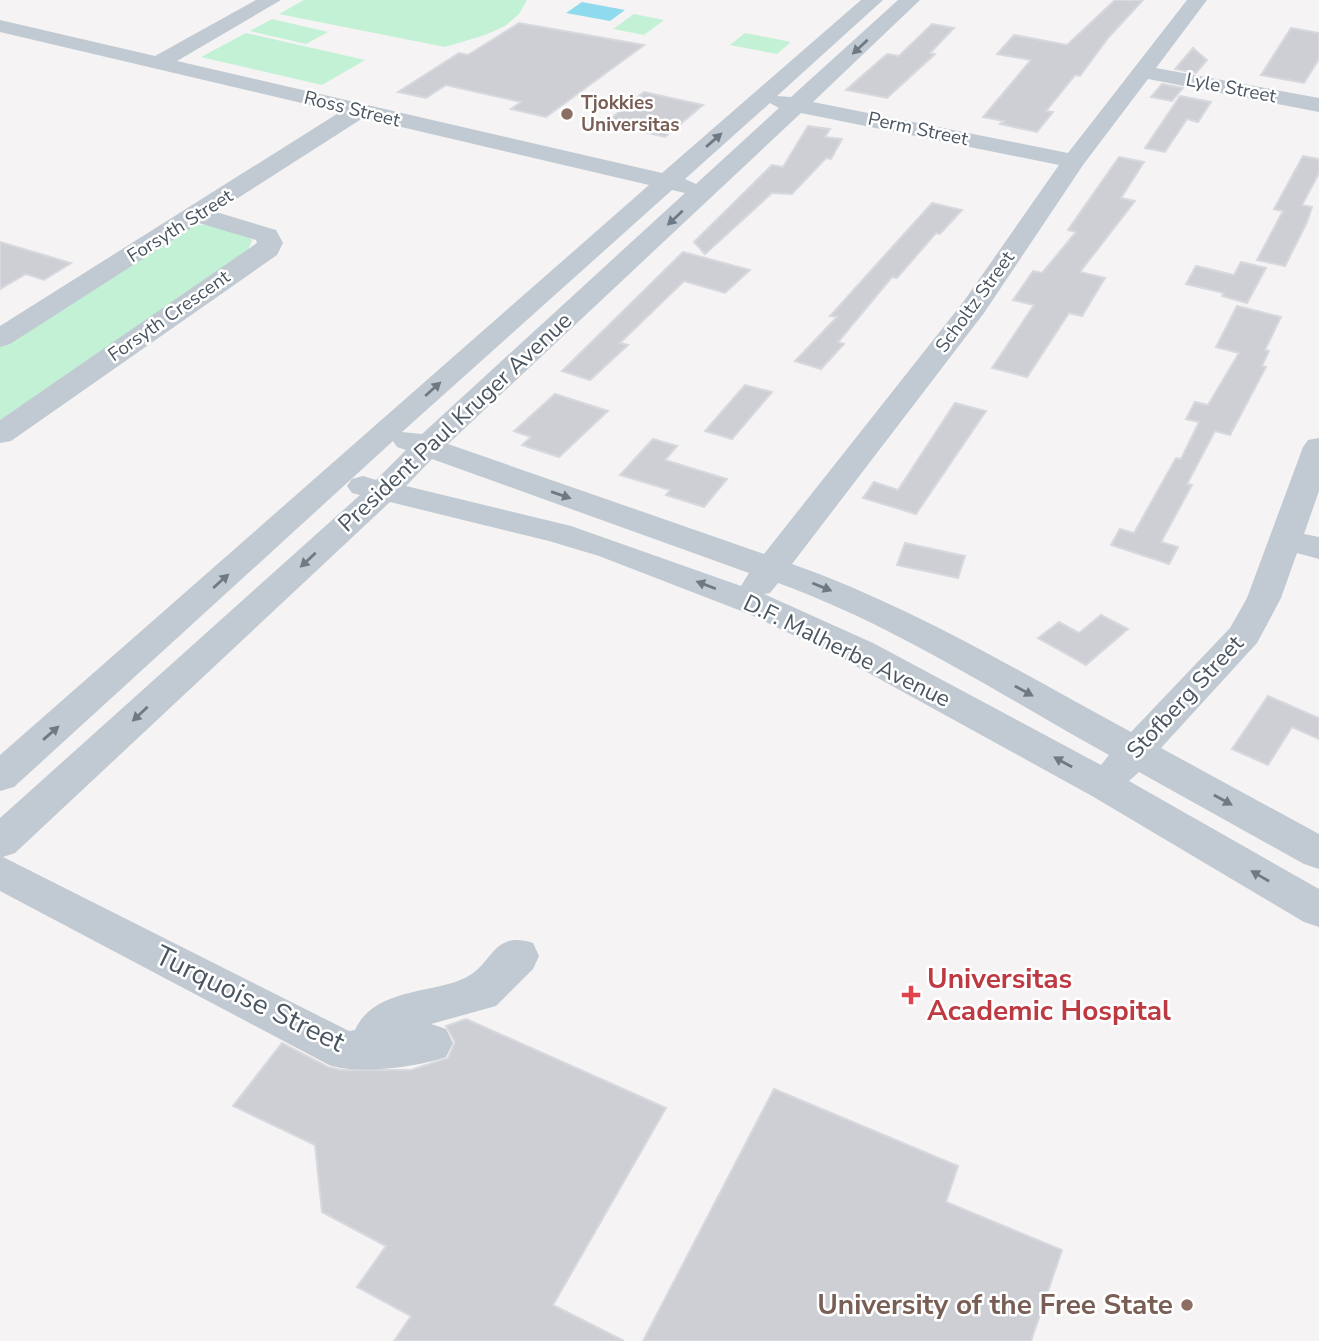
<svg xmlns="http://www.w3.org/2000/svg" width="1319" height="1341" font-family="'Nunito Sans',sans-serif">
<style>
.green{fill:#c3f1d5}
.water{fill:#90daee}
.building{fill:#cdcfd5;stroke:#d7d9de;stroke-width:2}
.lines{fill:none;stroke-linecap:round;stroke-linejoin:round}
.minor{fill:#c1cad2;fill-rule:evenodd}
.oneway{fill:#6e7983}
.education-dot{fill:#8d6e63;stroke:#fff;stroke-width:2.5}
.health-dot{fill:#e0444e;stroke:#fff;stroke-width:2.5}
.labels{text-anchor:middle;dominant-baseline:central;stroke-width:5;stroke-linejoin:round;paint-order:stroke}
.far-street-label{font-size:19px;fill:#4a5661;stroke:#fff}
.far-education-label{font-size:19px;font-weight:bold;fill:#785e54;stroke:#fff;text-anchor:start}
.street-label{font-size:23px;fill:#4a5661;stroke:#fff}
.near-health-label{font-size:28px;font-weight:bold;fill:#be3a42;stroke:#fff;text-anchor:start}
.near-street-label{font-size:28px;fill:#4a5661;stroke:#fff}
.near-education-label{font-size:28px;font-weight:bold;fill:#785e54;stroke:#fff;text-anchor:end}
</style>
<rect width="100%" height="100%" fill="#f5f3f3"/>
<path class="green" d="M304 0H527L519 14 505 26 485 35 445 47 279 14Z
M634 14 664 20 644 35 613 29Z
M272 19 328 32 306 44 250 31Z
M246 33 365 60 322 85 201 57Z
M745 33 791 42 777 54 730 45Z
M210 224 243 232 252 240 247 253 0 420V344L190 226Z"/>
<path class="water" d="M582 2 625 10 610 21 566 13Z"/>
<path class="building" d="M1115 0H1143L1108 38 1080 76 1075 75 1046 111 1053 112 1037 132 1000 124 1004 121 983 117 1031 60 997 54 1014 35 1067 45Z
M519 23 644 45 546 117 511 109 521 102 446 85 426 98 398 92 459 53 468 55Z
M932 24 954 28 930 53 935 54 887 98 846 90 887 54 899 56Z
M1291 28 1319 33V59L1304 83 1261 75Z
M1193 48 1207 60 1196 73 1175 69Z
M1162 84 1183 88 1172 101 1151 97Z
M644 92 703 105 665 137 605 123Z
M1180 96 1211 102 1198 122 1187 119 1165 152 1145 148Z
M808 126 830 129 825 137 842 139 831 159 826 158 792 194 772 193 705 254 694 242 772 165 783 167Z
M1303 156 1319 159V173L1302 205 1312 207 1307 222 1285 266 1257 260 1283 211 1274 209Z
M1119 157 1144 162 1121 198 1135 201 1080 272 1105 278 1082 316 1069 313 1027 377 992 368 1034 305 1013 300 1033 271 1042 273 1076 232 1068 230Z
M932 203 962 210 940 234 936 233 897 278 892 277 838 342 844 344 821 369 795 361 837 317 830 316Z
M0 242 71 263 44 280 26 274 0 289Z
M683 252 750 270 725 293 684 281 620 343 628 345 590 380 562 371Z
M1241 262 1266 268 1247 303 1222 296 1224 293 1186 284 1196 266 1234 275Z
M1237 306 1281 317 1265 350 1269 351 1262 366 1266 367 1230 435 1215 431 1187 484 1192 485 1161 542 1178 547 1169 564 1111 545 1120 529 1134 533 1176 458 1181 459 1199 422 1186 419 1195 402 1208 405 1239 353 1216 347Z
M745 385 772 392 732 439 705 431Z
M555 394 608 411 559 457 522 445 531 437 514 431Z
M955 403 986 411 916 514 863 498 874 482 898 490Z
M653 439 677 446 665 460 727 479 704 507 666 495 670 490 620 475Z
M905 543 965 556 958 578 897 565Z
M1101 615 1128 629 1086 665 1038 638 1059 622 1079 633Z
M1268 696 1319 718V739L1292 727 1268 765 1232 749Z
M466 1019 666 1108 553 1305 624 1341H394L411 1316 357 1287 386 1246 322 1212 315 1145 233 1106 282 1043 328 1067 341 1070H411L448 1058 455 1042 446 1026Z
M774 1089 958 1166 946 1202 1062 1250 1031 1341H643Z"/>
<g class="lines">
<path class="minor" d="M256 0H281L177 61 662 173 861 0H883L777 96 791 97 898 0H920L813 102 1068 153 1187 0H1207L1156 68 1319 98V112L1148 79 1083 165 984 313 792 564C911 606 1020 672 1131 732L1230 628 1247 598 1303 447 1308 440 1319 438V491L1304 534 1319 537V559L1297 553 1281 598 1257 643 1161 748 1319 834V869L1304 864 1139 772 1129 781 1319 889V927L1304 922 1092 796 847 661 749 614 599 556 549 541 390 502 15 853 3 857 349 1031 355 1030C374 988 431 994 465 978 494 964 492 930 533 943L539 956 533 969 496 1006 431 1024 446 1029 453 1043 446 1057C417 1067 358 1075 329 1065L0 891V818L360 495 352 493 347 486 352 479 363 476 376 480 406 450 397 447 393 441 14 787 0 791V755L649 185 363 118 216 212 276 230 283 243 277 255 11 441 0 443V420L257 243 256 240 199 223 10 344 0 347V326L340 112 0 32V20L155 56ZM770 103 779 108 696 184 685 179ZM801 113 1059 165 964 301 764 554 448 444ZM672 190 685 193 422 434 402 432ZM432 459 749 573 741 586 571 526 406 486ZM778 583C894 625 1001 695 1109 755L1101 765 873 643 764 594 770 593Z"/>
</g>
<defs><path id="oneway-solid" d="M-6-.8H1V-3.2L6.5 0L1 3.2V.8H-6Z" transform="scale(1.75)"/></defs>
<g class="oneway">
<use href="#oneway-solid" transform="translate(860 47) rotate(137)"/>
<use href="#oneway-solid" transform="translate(714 140) rotate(-41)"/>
<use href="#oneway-solid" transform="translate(675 218) rotate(137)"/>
<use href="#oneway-solid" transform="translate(433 389) rotate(-42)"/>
<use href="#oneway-solid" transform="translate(561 495) rotate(19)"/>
<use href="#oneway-solid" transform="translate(308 560) rotate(137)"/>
<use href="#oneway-solid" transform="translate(221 581) rotate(-42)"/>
<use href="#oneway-solid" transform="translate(706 585) rotate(-159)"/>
<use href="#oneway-solid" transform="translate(822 587) rotate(22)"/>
<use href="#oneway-solid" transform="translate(1024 691) rotate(29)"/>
<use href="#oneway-solid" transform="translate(140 714) rotate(137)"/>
<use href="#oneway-solid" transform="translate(51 733) rotate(-41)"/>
<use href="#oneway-solid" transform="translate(1063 762) rotate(-151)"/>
<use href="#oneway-solid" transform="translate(1223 800) rotate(29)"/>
<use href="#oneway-solid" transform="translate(1260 876) rotate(-150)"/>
</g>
<g class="education-dot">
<circle cx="567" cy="114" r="7"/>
<circle cx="1187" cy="1305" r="7"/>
</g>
<path class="health-dot" d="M907.5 984.5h7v7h7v7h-7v7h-7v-7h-7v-7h7z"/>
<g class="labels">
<g class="far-street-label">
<text transform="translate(1231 88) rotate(11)">Lyle Street</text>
<text transform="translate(352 109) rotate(14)">Ross Street</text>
<text transform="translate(918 129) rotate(12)">Perm Street</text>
<text transform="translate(180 226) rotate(-32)">Forsyth Street</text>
<text transform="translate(975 302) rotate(-54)">Scholtz Street</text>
<text transform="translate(169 316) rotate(-35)">Forsyth Crescent</text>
</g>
<g class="far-education-label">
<text x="581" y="103">Tjokkies<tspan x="581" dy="22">Universitas</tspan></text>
</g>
<g class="street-label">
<text transform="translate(455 422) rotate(-43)">President Paul Kruger Avenue</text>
<text transform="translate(847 651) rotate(26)">D.F. Malherbe Avenue</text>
<text transform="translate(1185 697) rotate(-47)">Stofberg Street</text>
</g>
<g class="near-health-label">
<text x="927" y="979">Universitas<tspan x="927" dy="32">Academic Hospital</tspan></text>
</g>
<g class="near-street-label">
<text transform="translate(250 999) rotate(26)">Turquoise Street</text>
</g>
<g class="near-education-label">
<text x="1173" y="1305">University of the Free State</text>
</g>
</g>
</svg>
